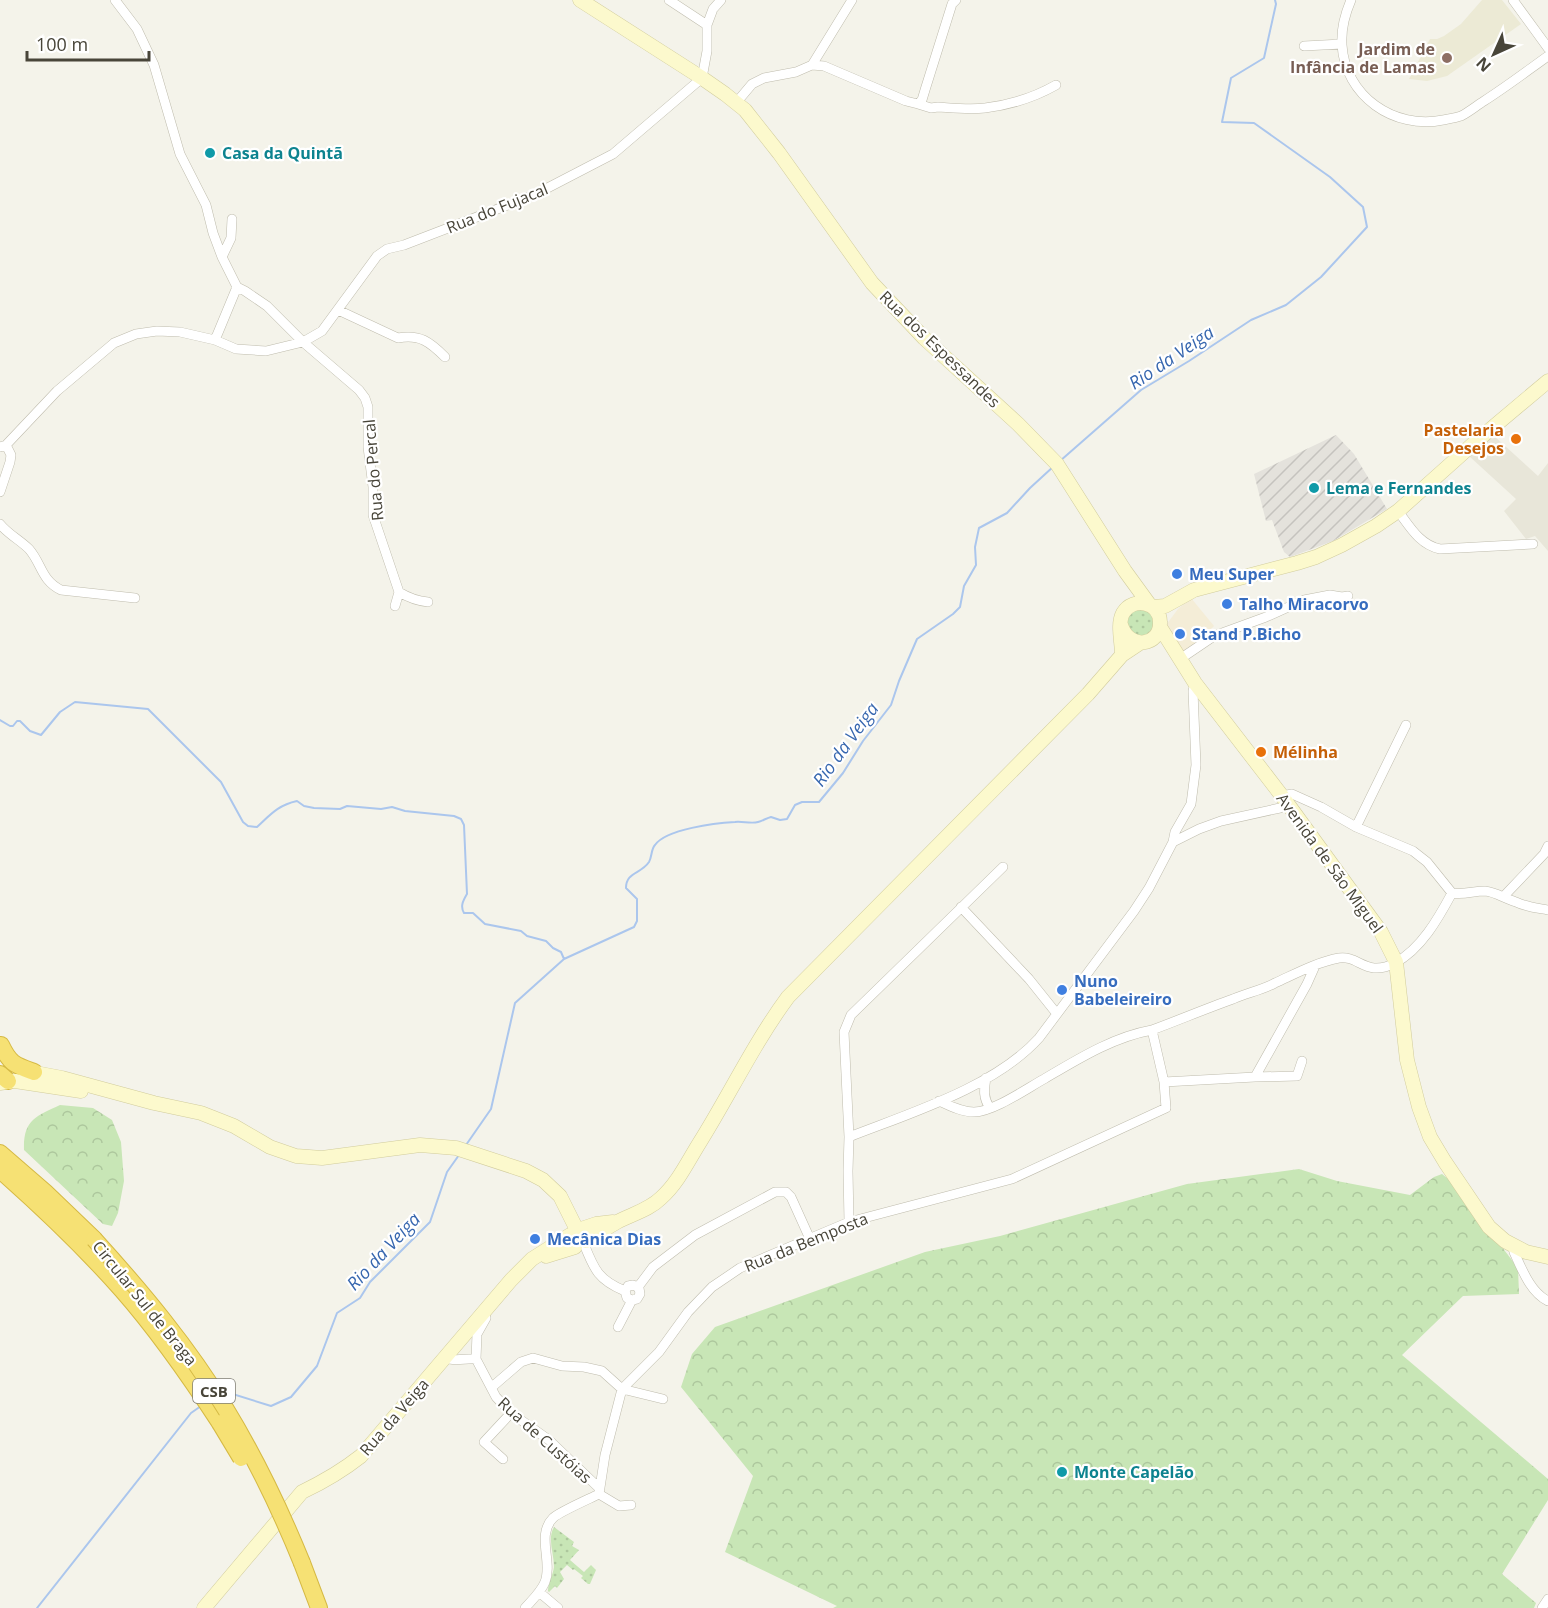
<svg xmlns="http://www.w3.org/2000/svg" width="1548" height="1608" font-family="'Open Sans',sans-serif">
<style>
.residential{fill:#e8e6d9}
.commercial{fill:#f4edd7}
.industrial{fill:url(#industrial-furrows)}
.education{fill:#ecead5}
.grass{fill:url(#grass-dots)}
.forest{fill:url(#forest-crowns)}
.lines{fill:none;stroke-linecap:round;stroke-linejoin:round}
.stream{stroke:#abc6ed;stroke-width:2}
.street-casing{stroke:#bfbcad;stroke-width:10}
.secondary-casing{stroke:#d1cc9d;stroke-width:15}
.highway-casing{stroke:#d5b944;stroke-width:18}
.street{stroke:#fff;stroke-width:9}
.secondary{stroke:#fcf9cd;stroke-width:14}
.highway{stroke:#f6e174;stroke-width:16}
.highway-bridge-casing{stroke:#d5b944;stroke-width:18;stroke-linecap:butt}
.highway-bridge{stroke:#f6e174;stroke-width:16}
.education-dot{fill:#8d6e63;stroke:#fff;stroke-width:2}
.culture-dot{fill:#0f9aa8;stroke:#fff;stroke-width:2}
.food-dot{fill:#e8710a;stroke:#fff;stroke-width:2}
.shop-dot{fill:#3f7fe0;stroke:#fff;stroke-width:2}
.labels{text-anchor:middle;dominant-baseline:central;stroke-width:4.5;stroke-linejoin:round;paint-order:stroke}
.shield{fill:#fff;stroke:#7f7d74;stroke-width:1.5}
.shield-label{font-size:15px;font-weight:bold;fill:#484539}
.education-label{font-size:16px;font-weight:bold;fill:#785e54;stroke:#fff;text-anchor:end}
.culture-label{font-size:16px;font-weight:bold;fill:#0d838f;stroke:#fff;text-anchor:start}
.street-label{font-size:16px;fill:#484539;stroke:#fff}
.food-label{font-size:16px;font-weight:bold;fill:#c56008;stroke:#fff;text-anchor:end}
.shop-label{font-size:16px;font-weight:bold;fill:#366cbe;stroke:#fff;text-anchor:start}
.water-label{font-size:18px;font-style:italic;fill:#3767af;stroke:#fff}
</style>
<defs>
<pattern id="industrial-furrows" width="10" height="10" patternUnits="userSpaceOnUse" patternTransform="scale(1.5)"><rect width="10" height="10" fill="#e4e2dc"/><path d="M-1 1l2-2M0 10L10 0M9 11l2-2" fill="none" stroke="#c5c3be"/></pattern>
<pattern id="grass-dots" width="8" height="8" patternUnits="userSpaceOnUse" patternTransform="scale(1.5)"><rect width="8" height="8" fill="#c8e6b6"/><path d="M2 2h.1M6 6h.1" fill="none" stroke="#adc79d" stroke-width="1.8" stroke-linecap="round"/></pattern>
<pattern id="forest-crowns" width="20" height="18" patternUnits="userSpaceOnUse" patternTransform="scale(1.5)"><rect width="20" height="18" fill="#c8e6b6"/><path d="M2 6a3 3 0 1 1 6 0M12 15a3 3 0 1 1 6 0" fill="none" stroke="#adc79d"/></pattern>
</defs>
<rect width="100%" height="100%" fill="#f4f3ea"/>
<path class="residential" d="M1493 435 1538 476 1548 463V551L1535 536 1526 539 1504 511 1516 499 1469 456Z"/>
<path class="commercial" d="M1191 598 1214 626 1188 653 1177 649 1166 625 1178 609Z"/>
<path class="industrial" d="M1336 435 1354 454 1387 509 1333 541 1290 557 1284 552 1272 520 1266 521 1254 474Z"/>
<path class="education" d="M1482 0H1502L1521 24 1447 76 1427 81 1409 79 1430 39H1437L1444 36 1461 24Z"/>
<path class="grass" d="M1136 608 1148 609 1156 620 1152 633 1138 637 1128 630 1126 618Z
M554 1527 574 1542 572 1546 579 1550 570 1560 584 1572 591 1565 596 1570 590 1584H588L581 1578 583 1576 574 1569 573 1570 567 1565 560 1572 564 1579 557 1588 555 1586 549 1592 548 1591C548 1583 553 1575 554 1567 554 1553 547 1539 554 1527Z"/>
<path class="forest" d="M60 1105 93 1108 112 1120 121 1142 124 1181 118 1213 112 1226 103 1224 24 1150C23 1120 36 1116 60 1105Z
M1299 1169 1337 1181 1410 1195 1434 1177 1442 1174 1452 1182 1518 1268 1519 1294 1463 1296 1402 1355 1548 1479V1500L1502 1574 1536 1603 1534 1608H833L837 1606 725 1552 753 1476 681 1387 692 1354 715 1327 925 1252 1000 1236 1187 1184Z"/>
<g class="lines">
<path class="stream" d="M1060 461 1141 390 1189 361 1251 320 1286 305 1321 277 1367 227 1363 207 1330 177 1254 123 1222 122 1231 78 1264 58 1276 4 1275 0
M0 720 10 726H13L17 721H20L30 731 41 735 60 712 75 702 148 709 221 782 243 822 248 826 257 827C270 815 278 805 297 801L304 806 314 808 340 809 347 806 381 809 392 807 405 811 454 816 461 819 464 825 467 894C463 901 460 906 464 913H473L485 924 521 931 527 936 546 941 553 948 561 952 564 959
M466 1145 491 1109 515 1003 564 959 634 927 637 921V899L626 888C626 872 641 874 649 862 652 857 651 849 655 845 666 829 716 823 735 822 742 821 751 824 758 822 762 821 767 818 771 817L780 820 787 819 795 805 802 802H819L843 773 863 741 891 705 899 681 917 639 953 614 960 607 964 586 976 565 975 547 979 528 1007 513 1030 488 1054 466
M223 1391 271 1406 291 1397 317 1366 337 1313 360 1298 370 1282 430 1222 447 1172 459 1155
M37 1608 191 1413 201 1406"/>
<g class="street-casing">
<path id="street" d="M115 0 137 29 154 65 180 154 206 205 213 233 222 257 237 287 245 291 267 306 303 342 359 390 365 398 368 407V447L373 487V515L399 592C409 598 417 601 428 602
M669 0 707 25
M1351 0C1345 14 1341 30 1342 45 1345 96 1394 130 1443 120 1448 119 1455 118 1461 116 1469 112 1476 106 1484 101 1506 87 1527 71 1548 56
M1513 0 1548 48
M1304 46 1342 44
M812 65 824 66 906 101 918 104 922 100 925 90 952 4 956 0
M736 103 752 84 764 78 796 72 812 65 852 0
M918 104 931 108 938 107C953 108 969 110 985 108 1009 105 1035 97 1056 85
M222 257 231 238 232 219
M338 310 398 338C420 334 430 342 445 357
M215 340 237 287
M0 447 6 445 57 391 114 343 136 334 157 331 180 332 215 340 236 349 266 351 303 342 322 331 377 256 387 249 404 245 534 195 613 154 702 78 707 51V25L713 9 721 0
M0 492 10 462 11 455 6 445
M1398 511C1410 527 1420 545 1440 549L1533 544
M0 524C8 534 20 540 29 549 42 564 41 580 61 590L135 598
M395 606 399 592
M1180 659 1214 636 1266 617 1304 600 1330 595 1342 597 1348 596
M1282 796 1292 794 1321 807 1356 827 1413 851 1427 862 1452 893C1465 895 1473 891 1485 891 1496 892 1505 899 1516 902 1526 907 1537 908 1548 910
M1356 827 1406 725
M1173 842 1199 829 1221 821 1280 808 1288 804
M1003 867 851 1015 844 1032 849 1137C910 1113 995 1087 1039 1038L1134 911 1149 888 1173 842 1175 832 1191 804 1196 765 1193 691 1195 683
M1504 896 1544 854 1548 846
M961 907 1029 979 1057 1014
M1152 1030 1164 1082 1255 1077
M1302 1061 1297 1076 1255 1077 1307 984 1315 966
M986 1078C984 1090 983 1098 990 1108
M939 1101C950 1106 962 1112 974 1112 993 1112 1026 1089 1044 1079 1078 1059 1113 1037 1152 1030 1179 1020 1205 1009 1233 999 1247 993 1262 990 1275 983 1295 974 1317 962 1339 958 1359 955 1366 978 1395 963 1421 949 1438 919 1452 893
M849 1137 848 1171 849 1222
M584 1244C594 1269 598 1280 625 1291
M1513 1246 1514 1252C1522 1269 1530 1292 1548 1301
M638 1287 653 1267 695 1235 775 1192H786L791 1197 810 1239
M484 1315 486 1318 477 1334 476 1359 496 1397 511 1413 549 1440 599 1488
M618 1327 632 1300 637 1299 640 1294 639 1288 633 1285 628 1286 625 1291 627 1298 632 1300
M445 1358C454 1362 466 1358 476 1359
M492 1387 521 1362 533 1358 562 1366 584 1367 602 1371 622 1389 663 1399
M503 1459 484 1442 511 1413
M599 1494 605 1455 622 1389 659 1352 688 1312 712 1287 740 1268 849 1222 1012 1179 1166 1108 1164 1082
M599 1494 619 1506 631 1505
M539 1592 558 1608
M525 1608C532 1600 541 1592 545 1582 553 1562 536 1535 553 1518 559 1512 589 1499 599 1494
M1542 1608 1548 1599"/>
</g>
<g class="secondary-casing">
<path id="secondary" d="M580 0 702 78 725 94 745 110 779 153 872 283 924 338 1018 424 1057 464 1125 571 1149 604
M1153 607 1165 606 1194 590 1297 563 1316 557 1342 545 1376 526 1398 511 1473 444 1548 381
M1121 625C1129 651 1161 646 1160 622 1160 602 1133 596 1123 613 1117 624 1122 642 1122 655
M1160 627 1195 683 1282 796 1381 932 1396 962 1407 1060 1419 1107 1430 1137 1445 1162 1489 1227 1505 1241 1526 1252 1548 1257
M25 1071 62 1078 154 1103 201 1113 234 1126 270 1147 296 1156 322 1158 420 1145 456 1148 526 1171 543 1180 560 1196 577 1230
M0 1083 15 1081 81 1091
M578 1230 596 1224 613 1222
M586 1241C597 1235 606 1228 617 1222 632 1214 649 1210 661 1198 678 1183 688 1161 700 1142 730 1094 754 1043 788 997L1088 694 1122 655 1140 643
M546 1256 575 1247
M204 1608 302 1492C323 1482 342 1471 361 1456L511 1280 532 1259 570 1235"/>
</g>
<g class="highway-casing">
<path id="highway" d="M1 1045C10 1064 15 1065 34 1072
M0 1074 8 1081
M0 1153 45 1192 94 1239
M0 1170C43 1208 84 1247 122 1290 158 1331 190 1377 220 1423
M302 1563 319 1608"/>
</g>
<use href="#street" class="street"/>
<use href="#secondary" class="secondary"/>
<use href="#highway" class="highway"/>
<g class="highway-bridge-casing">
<path id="highway-bridge" d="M94 1239C142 1292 188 1347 225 1408 255 1457 280 1509 302 1563
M220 1423 241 1458"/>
</g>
<use href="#highway-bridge" class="highway-bridge"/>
</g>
<circle class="education-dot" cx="1447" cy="58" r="6"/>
<g class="culture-dot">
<circle cx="210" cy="153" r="6"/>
<circle cx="1314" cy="488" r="6"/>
<circle cx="1062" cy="1472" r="6"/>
</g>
<g class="food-dot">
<circle cx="1516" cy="439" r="6"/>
<circle cx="1261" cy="752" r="6"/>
</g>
<g class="shop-dot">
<circle cx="1177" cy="574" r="6"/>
<circle cx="1227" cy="604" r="6"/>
<circle cx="1180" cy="634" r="6"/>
<circle cx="1062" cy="990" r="6"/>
<circle cx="535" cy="1239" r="6"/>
</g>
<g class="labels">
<rect class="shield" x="193" y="1379" width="42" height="24" rx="4.5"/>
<g class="shield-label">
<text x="214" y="1391">CSB</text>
</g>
<g class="education-label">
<text x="1435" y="49">Jardim de<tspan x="1435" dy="18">Infância de Lamas</tspan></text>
</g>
<g class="culture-label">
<text x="222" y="153">Casa da Quintã</text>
<text x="1326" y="488">Lema e Fernandes</text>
<text x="1074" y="1472">Monte Capelão</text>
</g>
<g class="street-label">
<text transform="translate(497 208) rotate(-22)">Rua do Fujacal</text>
<text transform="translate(940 349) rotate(44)">Rua dos Espessandes</text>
<text transform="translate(373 470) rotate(-95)">Rua do Percal</text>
<text transform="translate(1330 863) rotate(54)">Avenida de São Miguel</text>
<text transform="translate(806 1242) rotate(-22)">Rua da Bemposta</text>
<text transform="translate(145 1303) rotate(51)">Circular Sul de Braga</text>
<text transform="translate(394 1417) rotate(-49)">Rua da Veiga</text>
<text transform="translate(545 1440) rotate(42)">Rua de Custóias</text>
</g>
<g class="food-label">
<text x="1504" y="430">Pastelaria<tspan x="1504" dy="18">Desejos</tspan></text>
<text x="1273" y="752" text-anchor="start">Mélinha</text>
</g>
<g class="shop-label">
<text x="1189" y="574">Meu Super</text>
<text x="1239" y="604">Talho Miracorvo</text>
<text x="1192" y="634">Stand P.Bicho</text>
<text x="1074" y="981">Nuno<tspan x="1074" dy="18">Babeleireiro</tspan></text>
<text x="547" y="1239">Mecânica Dias</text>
</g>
<g class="water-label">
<text transform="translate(1171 357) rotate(-34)">Rio da Veiga</text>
<text transform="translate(845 744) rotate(-54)">Rio da Veiga</text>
<text transform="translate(383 1251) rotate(-47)">Rio da Veiga</text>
</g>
</g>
<g transform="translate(1494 54) rotate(225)" stroke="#ffffff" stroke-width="4.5" paint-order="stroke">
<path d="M0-4.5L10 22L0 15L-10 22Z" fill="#484539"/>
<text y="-9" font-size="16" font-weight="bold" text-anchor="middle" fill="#484539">N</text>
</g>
<path d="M27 51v9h122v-9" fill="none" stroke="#484539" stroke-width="3"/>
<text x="36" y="51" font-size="18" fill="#484539" stroke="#ffffff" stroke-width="4.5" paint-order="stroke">100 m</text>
</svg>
